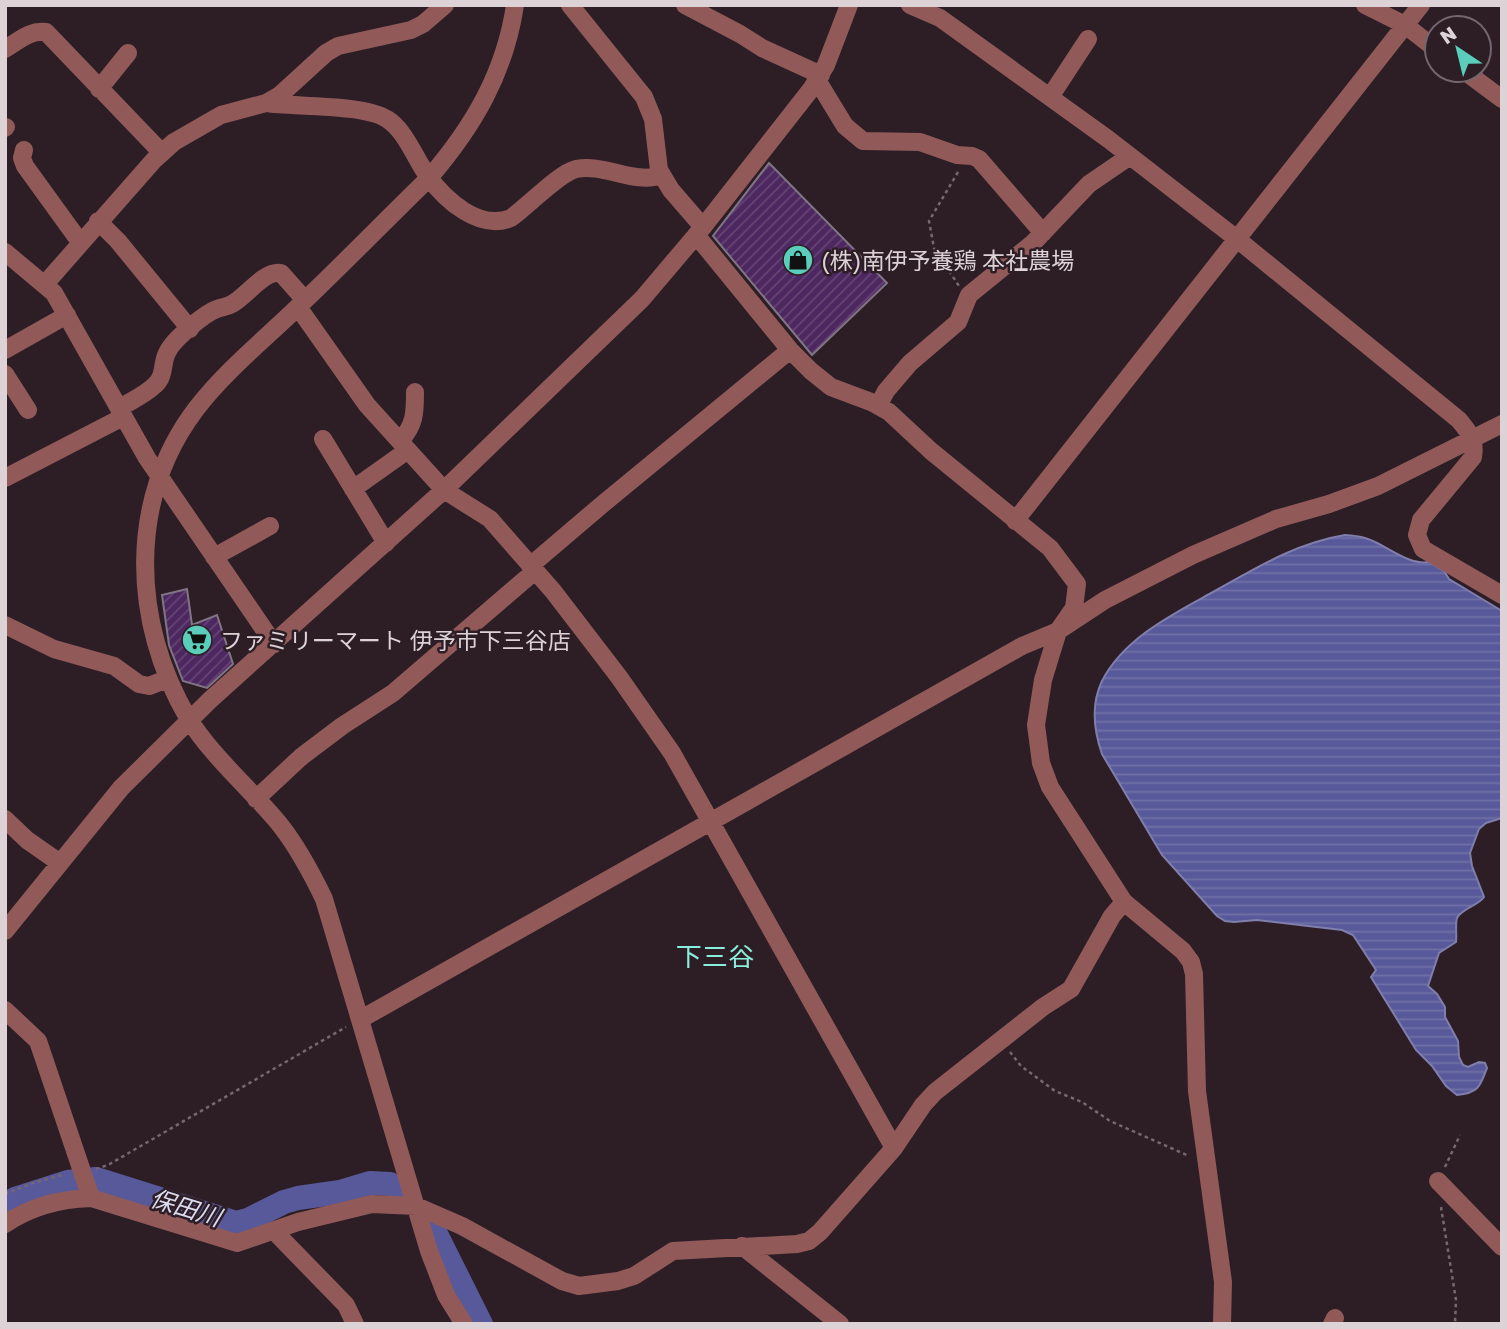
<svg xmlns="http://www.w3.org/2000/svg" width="1507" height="1329" font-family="'Golos Text','Noto Sans JP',sans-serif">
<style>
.water{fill:url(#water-rules);stroke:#807eac;stroke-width:2}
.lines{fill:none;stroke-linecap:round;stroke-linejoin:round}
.river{stroke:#58599a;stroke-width:24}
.building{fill:url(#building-hatch);stroke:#7f7584;stroke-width:2}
.path{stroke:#75686f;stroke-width:2.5;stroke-dasharray:3.5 3.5;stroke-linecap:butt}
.minor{stroke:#915a59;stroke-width:18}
.labels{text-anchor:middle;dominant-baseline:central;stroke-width:5;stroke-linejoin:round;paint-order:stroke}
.poi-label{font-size:23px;fill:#ddd3d7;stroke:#2d1e26;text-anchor:start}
.water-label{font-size:24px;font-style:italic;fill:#d9dbee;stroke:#2d1e26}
.quarter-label{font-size:26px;fill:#89efdd;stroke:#2d1e26}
</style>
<defs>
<pattern id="water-rules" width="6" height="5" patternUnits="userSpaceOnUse" patternTransform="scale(1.75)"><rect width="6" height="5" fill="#58599a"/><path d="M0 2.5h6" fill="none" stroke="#7070a7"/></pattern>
<pattern id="building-hatch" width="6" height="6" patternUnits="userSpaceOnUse" patternTransform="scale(1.75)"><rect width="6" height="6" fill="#4d275f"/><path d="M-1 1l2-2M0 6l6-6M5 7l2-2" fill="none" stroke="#664575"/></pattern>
</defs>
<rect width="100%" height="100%" fill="#2d1e26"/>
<path class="water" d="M1345 535C1353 536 1361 536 1368 539 1386 545 1409 566 1429 562L1444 571 1449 579 1502 611V818L1486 823 1479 829 1470 853 1472 866 1484 897C1478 906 1462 908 1457 918 1455 924 1457 935 1456 942L1439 953 1428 986 1437 994 1445 1007V1017L1458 1041 1459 1057 1463 1065 1468 1067 1479 1062 1485 1063 1487 1068C1480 1087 1478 1093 1457 1095L1446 1086 1432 1066 1416 1050 1371 977 1376 970 1353 935 1342 930 1257 920 1234 922 1225 921 1217 916 1162 855 1102 754C1094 731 1091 704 1102 681 1124 638 1173 614 1213 592 1256 568 1296 543 1345 535Z"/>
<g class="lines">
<path class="river" d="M5 1205 15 1199 68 1182 96 1179 236 1223 248 1220 284 1202 298 1198 340 1192 370 1183 390 1184 404 1196
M431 1224 481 1324"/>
</g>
<path class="building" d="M769 163 887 283 812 355 713 236Z
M187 589 192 625 217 615 233 664 207 688 183 681 169 645 162 595Z"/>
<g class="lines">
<path class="path" d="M958 172 929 221 934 248 959 286
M1010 1052 1021 1066 1055 1091 1082 1102 1110 1121 1189 1156
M1445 1167 1460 1135
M96 1169 108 1165 346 1027
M5 1194 33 1183 65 1174
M1441 1207 1456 1300 1455 1324"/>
<path class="minor" d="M570 5 644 97 653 119 659 170 671 190 703 227
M685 5 740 34 762 48 821 75
M910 5 940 18 1108 139 1237 239 1459 420C1469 432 1476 440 1473 457L1421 520 1417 535 1423 549 1502 595
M1365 5 1405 25 1437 50
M5 49C19 41 29 30 46 32L162 153
M1463 70 1502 99
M817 80 845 126 863 141 920 142 957 155 972 156 979 159 1043 233
M99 89 128 53
M1050 97 1088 39
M266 103C296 107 364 104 387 119 405 130 415 158 427 175 445 200 479 231 511 218 528 206 559 173 576 169 604 163 634 185 662 175
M5 128 6 127
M24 150 22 158 25 166 80 242
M98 221 118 241 190 329
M696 235 790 350 811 371 831 387 871 402 889 412 931 451 1050 548 1077 584 1074 608 1058 631 1043 680 1036 725 1041 763 1050 787 1124 902 1183 951 1191 962 1194 974 1197 1091 1223 1282 1222 1324
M5 252 54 293 147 458 274 644
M45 284 154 160 174 142 221 115 266 103 280 95 326 53 338 46 411 30 423 24 445 5
M298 307 367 405 444 490 490 519 553 591 619 677 672 753 894 1148
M5 350 67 315
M5 374 28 410
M878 406 886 391 910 363 958 322 969 295 1033 243 1089 184 1130 156
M119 408C131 401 145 395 155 385 166 375 161 362 168 351 174 339 205 313 217 309 222 307 227 307 232 304 247 296 264 270 281 273L305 300
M323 439 386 543
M400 441C415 425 415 413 415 392
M5 478 123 417
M353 489 408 450
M1015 521 1421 5
M214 557 270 526
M530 566 604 503 790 350
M5 625 54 649 114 666 139 684 149 686 167 679
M256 799 301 757 342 726 393 693 535 571
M5 819 27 840 60 863
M5 931 121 788 210 700 444 490 642 299 703 227 812 88 826 65 849 5
M5 1010 38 1041 91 1198
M361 1019 1022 646 1058 631 1105 600 1193 555 1276 519 1329 504 1378 486 1502 424
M1438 1181 1502 1247
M5 1224C30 1207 61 1199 91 1198L237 1243 298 1222 372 1204 416 1206 462 1226 562 1281 579 1286 618 1281 634 1276 673 1251 797 1244 809 1241 820 1232 894 1148 923 1105 935 1092 1043 1007 1071 989 1112 916 1124 902
M274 1231 346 1305 355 1324
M742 1246 840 1324
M464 1324 446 1295 429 1251 324 899C312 874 298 848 281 826 252 790 213 758 188 718 132 623 127 500 196 409 226 370 265 339 301 304 344 263 386 220 429 178 473 127 505 73 515 5
M1332 1324 1335 1318"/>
</g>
<defs>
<g id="shop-disc" transform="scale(1.575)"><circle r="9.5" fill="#5bcebb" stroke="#2d1e26"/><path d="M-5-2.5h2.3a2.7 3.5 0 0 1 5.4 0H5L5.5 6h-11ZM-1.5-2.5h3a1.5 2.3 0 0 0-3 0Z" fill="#111"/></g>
<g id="supermarket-disc" transform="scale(1.575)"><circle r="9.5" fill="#5bcebb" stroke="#2d1e26"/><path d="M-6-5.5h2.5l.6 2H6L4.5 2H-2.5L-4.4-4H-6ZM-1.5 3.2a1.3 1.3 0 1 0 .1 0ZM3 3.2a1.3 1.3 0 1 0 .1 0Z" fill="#111"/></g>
</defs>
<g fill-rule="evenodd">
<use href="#shop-disc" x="798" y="260"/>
<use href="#supermarket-disc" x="197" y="640"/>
</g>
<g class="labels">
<g class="poi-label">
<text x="821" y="260">(株)南伊予養鶏 本社農場</text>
<text x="220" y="640">ファミリーマート 伊予市下三谷店</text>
</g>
<g class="water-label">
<text transform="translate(186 1207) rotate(17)">保田川</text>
</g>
<g class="quarter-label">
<text x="715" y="956">下三谷</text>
</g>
</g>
<rect width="1507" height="1329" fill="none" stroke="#ddd3d7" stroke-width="14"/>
<g transform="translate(1458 49) rotate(325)"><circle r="33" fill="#2d1e26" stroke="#73666d" stroke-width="2"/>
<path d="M0-5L12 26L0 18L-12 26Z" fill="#5bcebb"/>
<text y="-10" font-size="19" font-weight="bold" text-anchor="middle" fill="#ddd3d7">N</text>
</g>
</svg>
